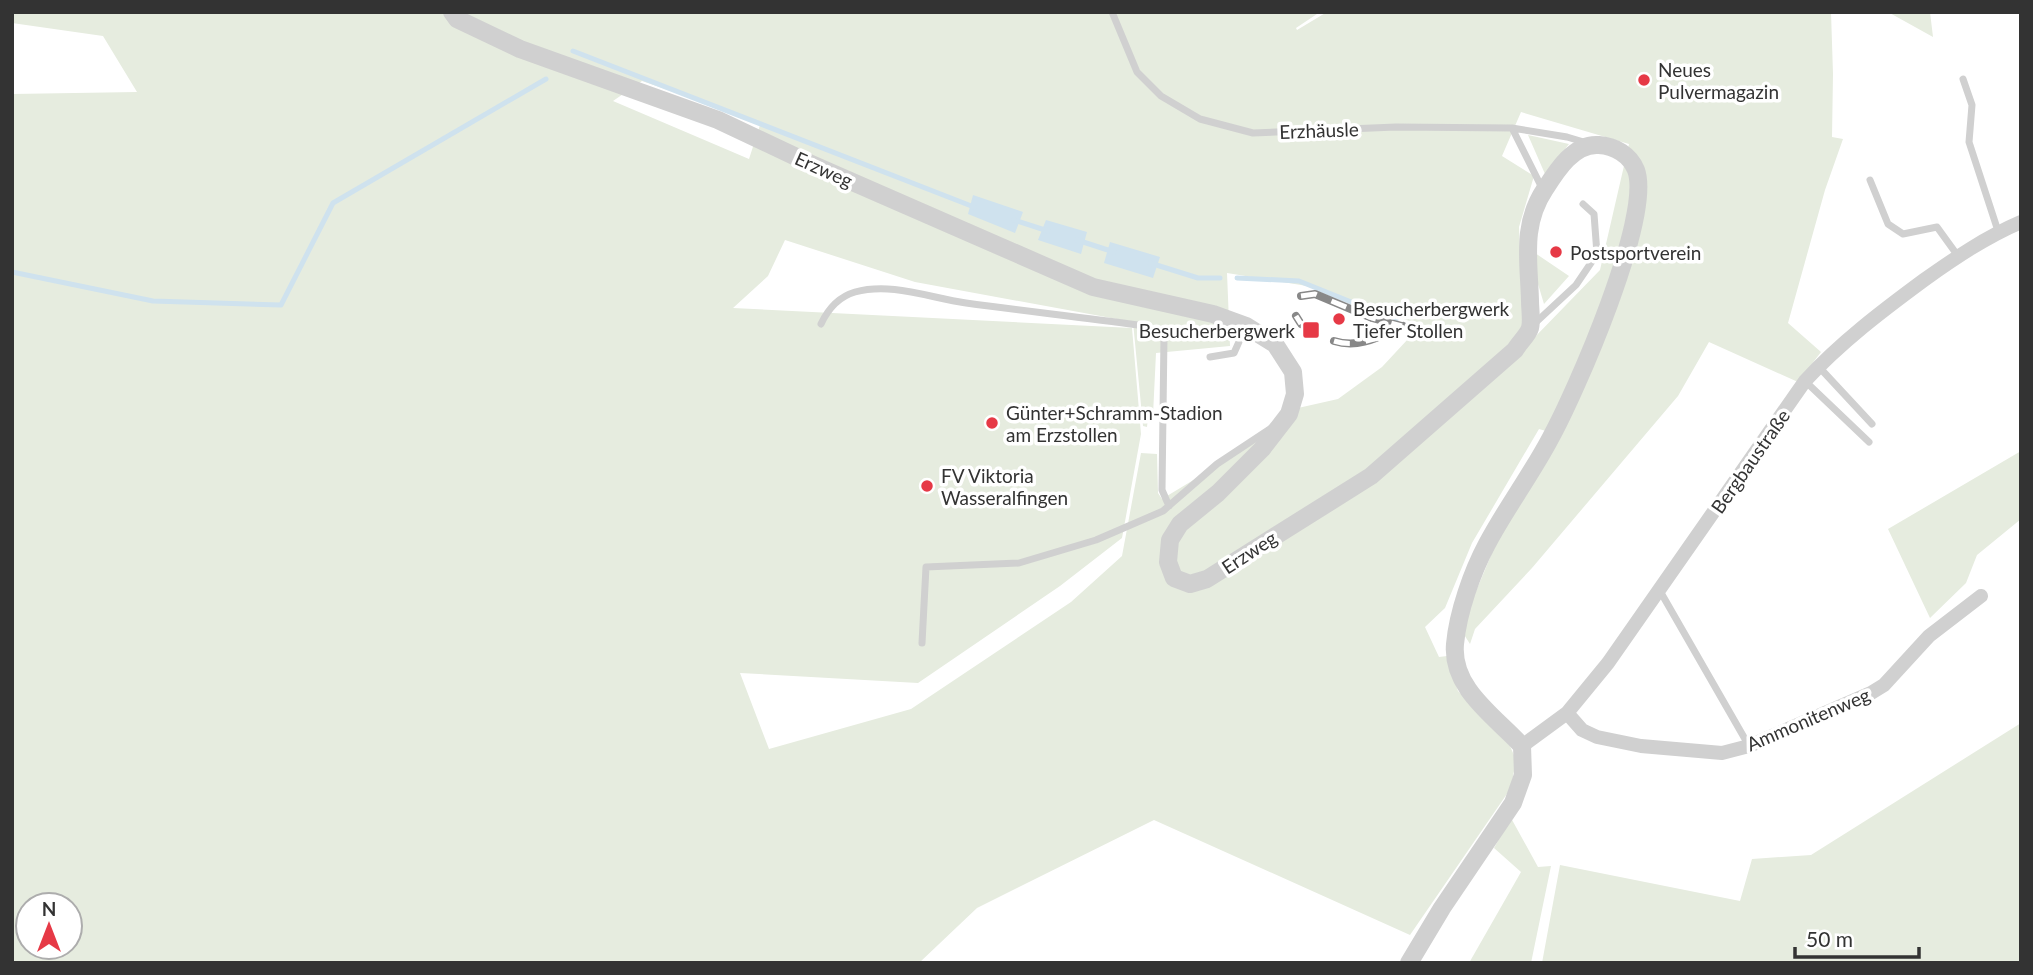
<svg xmlns="http://www.w3.org/2000/svg" width="2033" height="975" font-family="Lato,sans-serif">
<style>
.green{fill:#e6ecdf;fill-rule:evenodd}
.water{fill:#cfe2ee}
.lines{fill:none;stroke-linecap:round;stroke-linejoin:round}
.stream{stroke:#cfe2ee;stroke-width:5}
.service{stroke:#d0d0d0;stroke-width:7}
.minor{stroke:#d0d0d0;stroke-width:14}
.tertiary{stroke:#d0d0d0;stroke-width:18}
.rail-casing{stroke:#888;stroke-width:8}
.rail{stroke:#fff;stroke-width:5;stroke-dasharray:16;stroke-linecap:butt}
.poi-dot{fill:#e63946;stroke:#fff;stroke-width:2.5}
.labels{text-anchor:middle;dominant-baseline:central;stroke-width:7;stroke-linejoin:round;paint-order:stroke}
.poi-label{font-size:19px;fill:#333;stroke:#fff;text-anchor:start}
.street-label{font-size:19px;fill:#333;stroke:#fff}
</style>
<rect width="100%" height="100%" fill="#fff"/>
<path class="green" d="M12 12H1320L1296 28 1297 30 1327 12H1831L1833 74 1832 137 1843 139 1825 190 1788 323 1821 352 1798 382 1709 342 1678 396 1532 568 1475 629 1470 644 1463 633 1474 596 1497 541 1560 435 1539 429 1472 543 1445 608 1425 627 1439 657 1447 656 1458 691 1510 746 1516 760 1511 788 1410 935 1154 820 977 908 919 963H12V94L137 92 103 36 12 23ZM642 81 761 122 749 159 613 101ZM1521 112 1629 144 1600 270 1532 340 1520 254 1519 227 1534 176 1502 156ZM785 240 915 282 1133 322 1143 426 1147 427 1148 417 1153 415 1156 353 1230 346 1227 273 1307 286 1421 325 1382 367 1338 399 1298 408 1248 447 1162 499 1158 493 1157 454 1141 453 1122 556 1071 602 911 709 769 749 740 673 918 683 1060 586 1122 538 1141 434 1132 328 733 308 768 276ZM28 905H70V947H28Z
M1888 12H1930L1933 37Z
M1528 135 1569 144 1545 174Z
M1535 253 1569 276 1544 304 1535 274Z
M2021 451V519L1977 555 1966 583 1930 618 1888 529Z
M2021 723V963H1542L1560 865 1740 901 1752 859 1811 855Z
M1511 818 1538 867 1551 866 1531 963H1469L1521 872 1494 848Z"/>
<path class="water" d="M973 195 1023 212 1015 233 968 214Z
M1046 220 1087 232 1081 254 1038 240Z
M1110 242 1160 257 1153 278 1104 263Z"/>
<g class="lines">
<path class="stream" d="M573 51 974 207
M1014 220 1048 231
M1077 240 1114 252
M1150 263 1198 278H1220
M12 272 153 301 281 305 333 203 546 79
M1237 278 1299 281 1396 320"/>
<path class="service" d="M1112 12 1137 72 1161 96 1200 119 1253 133 1396 127 1512 128 1543 190
M1963 79 1972 105 1969 142 1998 231
M1512 128 1567 137 1587 143
M1870 180 1888 224 1903 234 1937 227 1958 256
M821 324C828 309 838 297 855 292 892 282 930 298 966 303 1024 311 1081 317 1138 325L1164 336 1162 490 1169 506
M1533 325 1576 285 1597 254 1594 214 1583 204
M1210 357 1234 353 1246 326
M1819 367 1872 424
M1805 381 1869 442
M1660 591 1749 746
M922 643 926 567 1019 563 1096 540 1163 511 1217 464 1273 427"/>
<path class="minor" d="M1567 713 1582 730 1597 737 1641 746 1722 753 1749 746 1871 693 1884 685 1929 636 1981 596
M1522 746 1567 713 1608 663 1805 381C1841 342 1882 311 1924 280 1955 258 1986 237 2021 222"/>
<path class="tertiary" d="M452 12 457 19 520 49 718 120 809 163 1093 287 1213 314 1246 326 1275 344 1293 372 1295 394 1289 414 1262 449 1218 493 1180 524 1170 540 1168 562 1174 578 1190 584 1207 579 1371 476 1515 350C1519 343 1528 335 1530 328 1532 321 1530 309 1530 301 1529 261 1521 225 1545 189 1557 170 1574 143 1599 145 1615 146 1630 155 1636 170 1653 216 1575 394 1550 439 1531 475 1506 508 1487 544 1472 572 1458 612 1455 644 1451 689 1496 717 1522 746L1523 775 1513 803 1442 908 1409 963"/>
<g class="rail-casing">
<path id="rail" d="M1301 296 1315 294 1372 318 1402 326
M1296 316 1301 324
M1334 341C1360 349 1380 336 1403 326"/>
</g>
<use href="#rail" class="rail"/>
</g>
<g class="poi-dot">
<circle cx="1644" cy="80" r="7"/>
<circle cx="1556" cy="252" r="7"/>
<circle cx="1339" cy="319" r="7"/>
<rect x="1302" y="321" width="18" height="18" rx="3.5"/>
<circle cx="992" cy="423" r="7"/>
<circle cx="927" cy="486" r="7"/>
</g>
<g class="labels">
<g class="poi-label">
<text x="1658" y="69">Neues<tspan x="1658" dy="22">Pulvermagazin</tspan></text>
<text x="1570" y="252">Postsportverein</text>
<text x="1353" y="308">Besucherbergwerk<tspan x="1353" dy="22">Tiefer Stollen</tspan></text>
<text x="1295" y="330" text-anchor="end">Besucherbergwerk</text>
<text x="1006" y="412">Günter+Schramm-Stadion<tspan x="1006" dy="22">am Erzstollen</tspan></text>
<text x="941" y="475">FV Viktoria<tspan x="941" dy="22">Wasseralfingen</tspan></text>
</g>
<g class="street-label">
<text transform="translate(1319 130) rotate(-2)">Erzhäusle</text>
<text transform="translate(824 169) rotate(24)">Erzweg</text>
<text transform="translate(1750 461) rotate(-55)">Bergbaustraße</text>
<text transform="translate(1249 552) rotate(-33)">Erzweg</text>
<text transform="translate(1808 719) rotate(-23)">Ammonitenweg</text>
</g>
</g>
<rect width="2033" height="975" fill="none" stroke="#333333" stroke-width="28"/>
<g transform="translate(49 926)"><circle r="33" fill="#ffffff" stroke="#adadad" stroke-width="2"/>
<path d="M0-5L12 26L0 18L-12 26Z" fill="#e63946"/>
<text y="-10" font-size="19" font-weight="bold" text-anchor="middle" fill="#333333">N</text>
</g>
<path d="M1795 947v10h124v-10" fill="none" stroke="#333333" stroke-width="3.5"/>
<text x="1806" y="947" font-size="21" fill="#333333" stroke="#ffffff" stroke-width="5" paint-order="stroke">50 m</text>
</svg>
